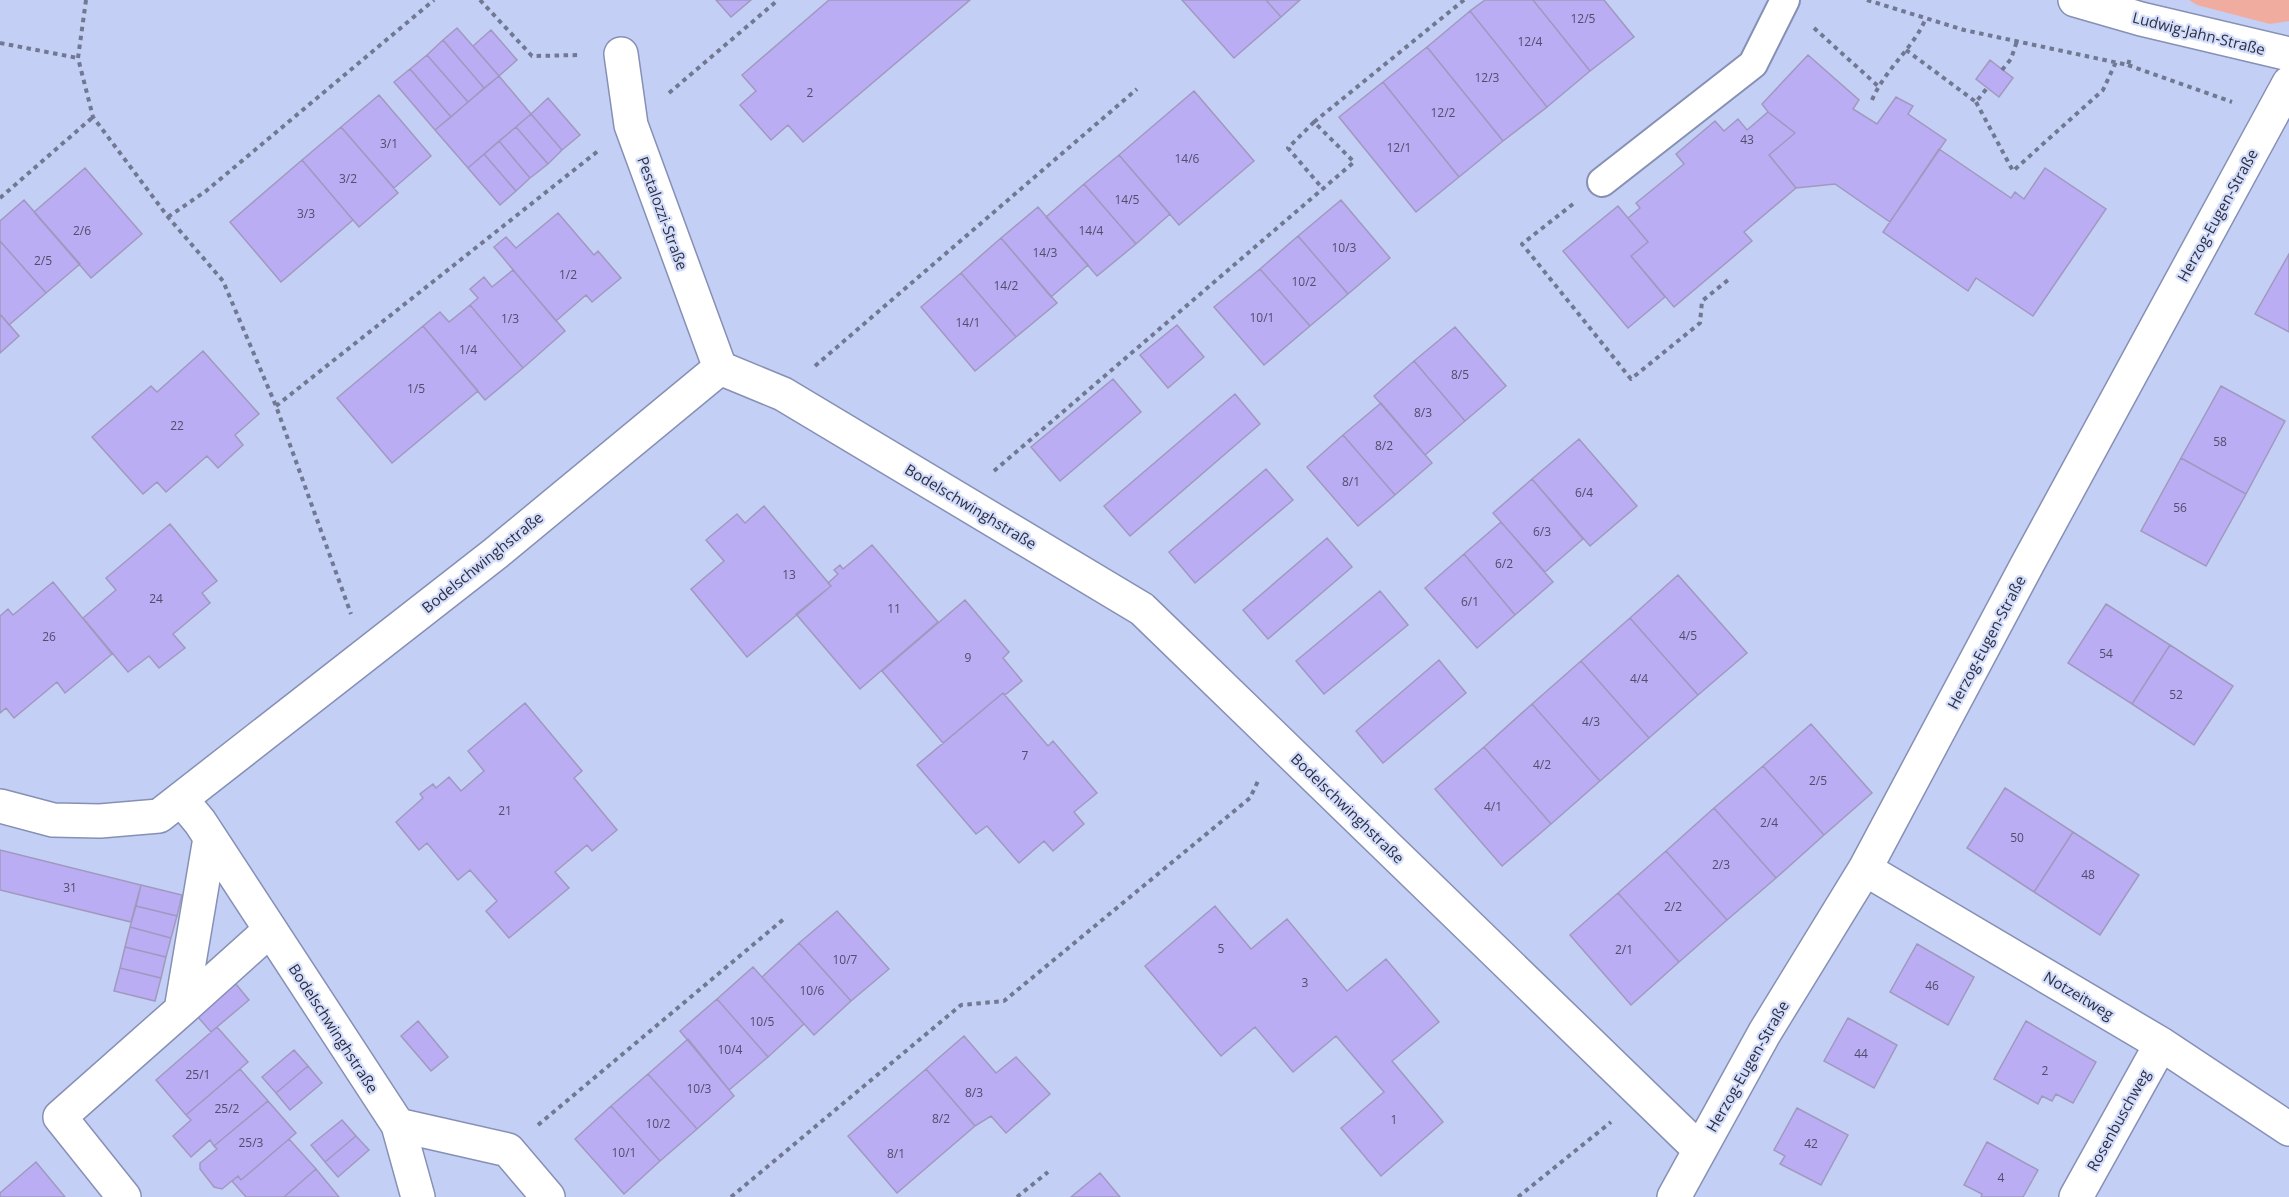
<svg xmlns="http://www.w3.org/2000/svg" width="2289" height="1197" font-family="'Open Sans',sans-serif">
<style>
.green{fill:#f0ad9f}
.building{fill:#bbadf3;stroke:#a099bf;stroke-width:1.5}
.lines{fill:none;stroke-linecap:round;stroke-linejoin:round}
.lane-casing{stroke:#8690b4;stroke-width:32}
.street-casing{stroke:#8690b4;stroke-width:36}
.secondary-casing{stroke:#8690b4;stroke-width:36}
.path{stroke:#717892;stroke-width:4;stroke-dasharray:4.5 4.5;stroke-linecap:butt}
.lane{stroke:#fff;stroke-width:28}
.street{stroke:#fff;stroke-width:33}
.secondary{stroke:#fff;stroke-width:33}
.labels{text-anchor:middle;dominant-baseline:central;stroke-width:4.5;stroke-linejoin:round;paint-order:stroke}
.number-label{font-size:12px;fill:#4f4e6b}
.street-label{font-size:15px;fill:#2b2f3e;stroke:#d4ddfc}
</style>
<rect width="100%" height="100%" fill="#c4cff6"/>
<path class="green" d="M2189 0H2289V21L2270 24 2197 5Z"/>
<path class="building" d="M716 0H751L731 17Z
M829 0H970L803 142 788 125 771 140 740 105 756 91 742 75Z
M1182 0H1266L1281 17 1234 58Z
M1266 0H1300L1281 17Z
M1485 0H1533L1590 71 1547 107 1470 11Z
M1533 0H1604L1634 37 1590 71Z
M1470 11 1547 107 1503 141 1427 47Z
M457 28 499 76 484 88 443 40Z
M491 30 517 60 499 76 473 46Z
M443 40 484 88 468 102 427 55Z
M1427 47 1503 141 1459 177 1383 82Z
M427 55 468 102 451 117 410 69Z
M1808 55 1859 100 1853 109 1877 124 1896 97 1913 106 1908 114 1946 140 1890 222 1835 184 1796 188 1769 155 1795 133 1768 112 1762 104Z
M1990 60 2013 78 1999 97 1976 79Z
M410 69 451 117 435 130 394 82Z
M499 76 531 114 468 168 435 130Z
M1383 82 1459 177 1416 212 1339 117Z
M1194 91 1254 161 1179 225 1119 155Z
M379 95 431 156 394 188 341 127Z
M548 98 580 135 562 150 531 114Z
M1768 112 1795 133 1769 155 1796 188 1744 232 1752 241 1674 307 1631 256 1648 242 1628 218 1640 208 1636 203 1684 164 1676 154 1715 121 1724 131 1738 119 1747 130Z
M531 114 562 150 548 164 516 127Z
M341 127 398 193 359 227 302 160Z
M516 127 548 164 530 178 499 141Z
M499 141 530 178 516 191 484 154Z
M1939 149 2011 198 2015 192 2024 199 2045 168 2106 209 2033 316 1976 278 1968 291 1883 232Z
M484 154 516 191 500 205 468 168Z
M1119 155 1170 214 1136 244 1084 184Z
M302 160 353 220 281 282 230 222Z
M85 168 142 234 91 278 34 212Z
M1084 184 1136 244 1097 276 1046 217Z
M24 200 80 264 46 293 0 241V221Z
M1341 200 1390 258 1348 294 1298 236Z
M1618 206 1648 242 1631 256 1665 297 1628 328 1563 251Z
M1038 207 1088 265 1051 297 1001 238Z
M558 213 594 255 598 251 621 278 592 302 586 295 556 321 494 247 506 237 516 248Z
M1298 236 1348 294 1310 326 1260 269Z
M1001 238 1057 303 1016 337 961 273Z
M0 241 46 293 9 325 0 314Z
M2289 254V332L2255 314Z
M1260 269 1310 326 1264 365 1214 307Z
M513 270 565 331 523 368 470 305 478 298 470 289 484 277 492 287Z
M961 273 1016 337 975 371 921 307Z
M470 305 523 368 485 400 423 326 440 312 449 322Z
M0 314 19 336 0 353Z
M1177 325 1204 357 1168 388 1140 355Z
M423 326 478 391 392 463 337 398Z
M1455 327 1506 386 1465 421 1414 361Z
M203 351 259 414 235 435 243 445 218 468 207 456 166 492 157 482 143 494 92 437 151 386 157 392Z
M1414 361 1465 421 1425 455 1374 396Z
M1113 379 1141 412 1060 481 1031 447Z
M2221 386 2285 421 2246 494 2181 458Z
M1235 394 1260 424 1130 536 1104 506Z
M1381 403 1432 463 1395 495 1343 435Z
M1343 435 1395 495 1358 526 1307 467Z
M1579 439 1637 506 1590 546 1532 479Z
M2181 458 2246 494 2206 566 2141 531Z
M1266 469 1293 500 1195 583 1169 552Z
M1532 479 1583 539 1545 572 1493 513Z
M764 506 831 586 747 657 691 589 724 561 706 540 737 514 745 523Z
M1501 522 1553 582 1515 615 1464 554Z
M170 524 217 581 202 593 210 603 173 634 185 648 159 668 149 656 128 672 83 618 116 590 106 578Z
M1327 538 1352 567 1268 639 1243 610Z
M872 545 938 622 860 689 796 614 831 586 828 583 838 574 834 570 840 565 843 569Z
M1464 554 1515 615 1477 648 1425 588Z
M1678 575 1747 653 1698 695 1630 618Z
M53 582 112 654 65 693 57 682 14 718 6 708 0 713V616L8 609 13 615Z
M1380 591 1408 625 1324 694 1296 661Z
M965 600 1009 652 1003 658 1022 681 1005 695 1003 693 943 743 882 671Z
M2106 604 2170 645 2132 704 2068 663Z
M1630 618 1698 695 1649 738 1581 661Z
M2170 645 2233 686 2194 745 2132 704Z
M1439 660 1466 693 1383 763 1356 731Z
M1581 661 1649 738 1600 781 1532 704Z
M1003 693 1048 746 1053 741 1097 793 1074 812 1084 824 1053 851 1044 841 1019 863 987 826 976 834 917 765Z
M525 703 582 771 574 778 617 830 592 851 587 845 555 872 569 888 509 938 486 911 497 901 470 870 458 880 427 843 419 850 396 822 423 798 420 794 433 784 436 788 449 777 461 791 484 771 468 751Z
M1532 704 1600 781 1551 824 1484 747Z
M1811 724 1872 793 1824 835 1763 766Z
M1484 747 1551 824 1502 866 1435 789Z
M1763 766 1824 835 1776 878 1714 808Z
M2005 788 2073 832 2034 892 1967 848Z
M1714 808 1776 878 1727 920 1666 851Z
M2073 832 2139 875 2100 935 2034 892Z
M0 850 141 885 131 922 0 890Z
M1666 851 1727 920 1679 962 1618 893Z
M141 885 182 895 177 916 136 906Z
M1618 893 1679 962 1631 1005 1570 935Z
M136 906 177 916 171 938 130 927Z
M1215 906 1251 949 1287 919 1347 991 1386 959 1439 1022 1392 1061 1443 1122 1381 1176 1341 1128 1384 1092 1336 1036 1293 1072 1255 1027 1221 1056 1145 966Z
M837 911 889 969 851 1001 799 943Z
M130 927 171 938 166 957 125 947Z
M799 943 851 1001 814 1035 762 977Z
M1917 944 1974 977 1948 1025 1890 992Z
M125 947 166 957 161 978 120 968Z
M753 967 804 1024 768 1057 717 999Z
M120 968 161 978 155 1001 114 991Z
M235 983 249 1000 211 1032 197 1016Z
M717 999 768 1057 729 1090 680 1031Z
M1848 1018 1897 1045 1874 1088 1824 1061Z
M418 1021 448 1057 431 1071 401 1036Z
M2026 1021 2096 1062 2073 1103 2056 1094 2052 1101 2042 1096 2038 1104 1994 1079Z
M217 1027 248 1062 186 1115 156 1080Z
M964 1036 996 1073 1016 1057 1050 1094 1006 1133 991 1116 975 1126 926 1069Z
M688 1039 734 1096 697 1129 648 1074Z
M294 1050 308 1066 276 1093 262 1077Z
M308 1066 322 1083 290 1110 276 1093Z
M240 1069 268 1101 214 1146 210 1140 191 1157 173 1136 191 1120 186 1115Z
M926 1069 975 1126 897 1193 848 1136Z
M648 1074 697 1129 660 1161 611 1106Z
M268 1101 296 1133 241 1180 238 1176 222 1189 214 1187 200 1169V1163L217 1149 214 1146Z
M611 1106 660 1161 624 1194 575 1139Z
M1797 1108 1848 1135 1821 1185 1780 1164 1785 1156 1774 1150Z
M342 1120 356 1136 325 1162 311 1145Z
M356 1136 369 1150 338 1177 325 1162Z
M289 1139 316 1169 284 1197H246L232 1181 238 1176 241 1180Z
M1987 1142 2038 1170 2023 1197H1981L1982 1194 1964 1185Z
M36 1162 65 1197H0V1193Z
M316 1169 339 1197H284Z
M1100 1173 1120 1197H1071Z"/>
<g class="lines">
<g class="lane-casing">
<path id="lane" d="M1602 182 1753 64 1785 0"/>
</g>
<g class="street-casing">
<path id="street" d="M621 54 631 125 720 368
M181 799 200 822 398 1125 418 1197
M0 806 53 820 100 821 159 816 496 553 720 368 783 394 1142 609 1700 1150
M1865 869 2161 1044 2289 1129
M181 1010 270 930
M398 1125 508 1150 548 1197
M124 1197 60 1117 181 1010 210 838
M1674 1197 1765 1032 1865 869 2028 563 2289 83
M2076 1197 2161 1044"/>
</g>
<g class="secondary-casing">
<path id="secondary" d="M2075 0 2141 19 2289 54"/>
</g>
<path class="path" d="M86 0 78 58 93 117 168 217 223 281 276 406 351 614
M480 0 532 56 581 55
M1867 0 1964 30 2128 65 2130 58
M1814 28 1878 86
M0 43 78 58
M1906 50 1976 102 1987 88
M2128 65 2232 102
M2002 70 2011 59 2017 41
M669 93 778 0
M1872 100C1885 69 1913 49 1926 18
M1976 102 2013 171 2103 90 2116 62
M1314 122 1288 148 1323 189
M0 198 93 117
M1573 204 1522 244 1631 379 1700 323 1702 301 1728 280
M168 217 206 191 434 0
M815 366 1137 89
M276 406 598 151
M994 471 1354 162 1314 122 1464 0
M538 1125 785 918
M731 1197 961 1005 1004 1001 1250 798 1259 779
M1017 1197 1048 1172
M1518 1197 1611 1122"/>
<use href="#lane" class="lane"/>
<use href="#street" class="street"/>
<use href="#secondary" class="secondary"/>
</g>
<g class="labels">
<g class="number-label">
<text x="1583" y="18">12/5</text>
<text x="1530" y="41">12/4</text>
<text x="1487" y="77">12/3</text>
<text x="810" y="92">2</text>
<text x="1443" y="112">12/2</text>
<text x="1747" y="139">43</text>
<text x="389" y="143">3/1</text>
<text x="1399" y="147">12/1</text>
<text x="1187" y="158">14/6</text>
<text x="348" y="178">3/2</text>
<text x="1127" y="199">14/5</text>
<text x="306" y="213">3/3</text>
<text x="82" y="230">2/6</text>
<text x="1091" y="230">14/4</text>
<text x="1344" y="247">10/3</text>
<text x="1045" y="252">14/3</text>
<text x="43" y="260">2/5</text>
<text x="568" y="274">1/2</text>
<text x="1304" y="281">10/2</text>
<text x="1006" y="285">14/2</text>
<text x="1262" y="317">10/1</text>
<text x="510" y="318">1/3</text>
<text x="968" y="322">14/1</text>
<text x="468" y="349">1/4</text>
<text x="1460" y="374">8/5</text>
<text x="416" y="388">1/5</text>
<text x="1423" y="412">8/3</text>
<text x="177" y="425">22</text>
<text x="2220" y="441">58</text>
<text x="1384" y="445">8/2</text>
<text x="1351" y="481">8/1</text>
<text x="1584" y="492">6/4</text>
<text x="2180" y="507">56</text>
<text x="1542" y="531">6/3</text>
<text x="1504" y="563">6/2</text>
<text x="789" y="574">13</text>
<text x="156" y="598">24</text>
<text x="1470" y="601">6/1</text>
<text x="894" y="608">11</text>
<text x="1688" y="635">4/5</text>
<text x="49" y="636">26</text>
<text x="2106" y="653">54</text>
<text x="968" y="657">9</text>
<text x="1639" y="678">4/4</text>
<text x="2176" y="694">52</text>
<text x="1591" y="721">4/3</text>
<text x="1025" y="755">7</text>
<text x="1542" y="764">4/2</text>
<text x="1818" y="780">2/5</text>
<text x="1493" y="806">4/1</text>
<text x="505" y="810">21</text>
<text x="1769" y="822">2/4</text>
<text x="2017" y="837">50</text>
<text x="1721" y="864">2/3</text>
<text x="2088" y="874">48</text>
<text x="70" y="887">31</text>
<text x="1673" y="906">2/2</text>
<text x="1221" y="948">5</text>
<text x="1624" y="949">2/1</text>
<text x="845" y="959">10/7</text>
<text x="1305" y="982">3</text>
<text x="1932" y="985">46</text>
<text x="812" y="990">10/6</text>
<text x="762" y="1021">10/5</text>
<text x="730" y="1049">10/4</text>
<text x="1861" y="1053">44</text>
<text x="2045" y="1070">2</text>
<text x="198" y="1074">25/1</text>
<text x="699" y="1088">10/3</text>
<text x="974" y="1092">8/3</text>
<text x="227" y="1108">25/2</text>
<text x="941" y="1118">8/2</text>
<text x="1394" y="1119">1</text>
<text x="658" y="1123">10/2</text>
<text x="251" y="1142">25/3</text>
<text x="1811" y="1143">42</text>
<text x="624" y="1152">10/1</text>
<text x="896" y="1153">8/1</text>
<text x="2001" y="1177">4</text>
</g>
<g class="street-label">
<text transform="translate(2199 33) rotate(14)">Ludwig-Jahn-Straße</text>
<text transform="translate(663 213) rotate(70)">Pestalozzi-Straße</text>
<text transform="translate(2217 215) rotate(-61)">Herzog-Eugen-Straße</text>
<text transform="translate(971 506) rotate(31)">Bodelschwinghstraße</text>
<text transform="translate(482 562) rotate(-39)">Bodelschwinghstraße</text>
<text transform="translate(1986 642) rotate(-62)">Herzog-Eugen-Straße</text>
<text transform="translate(1348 808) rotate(44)">Bodelschwinghstraße</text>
<text transform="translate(2079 995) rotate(31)">Notzeitweg</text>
<text transform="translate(334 1028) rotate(57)">Bodelschwinghstraße</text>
<text transform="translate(1747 1066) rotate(-60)">Herzog-Eugen-Straße</text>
<text transform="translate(2118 1120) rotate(-61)">Rosenbuschweg</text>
</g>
</g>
</svg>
